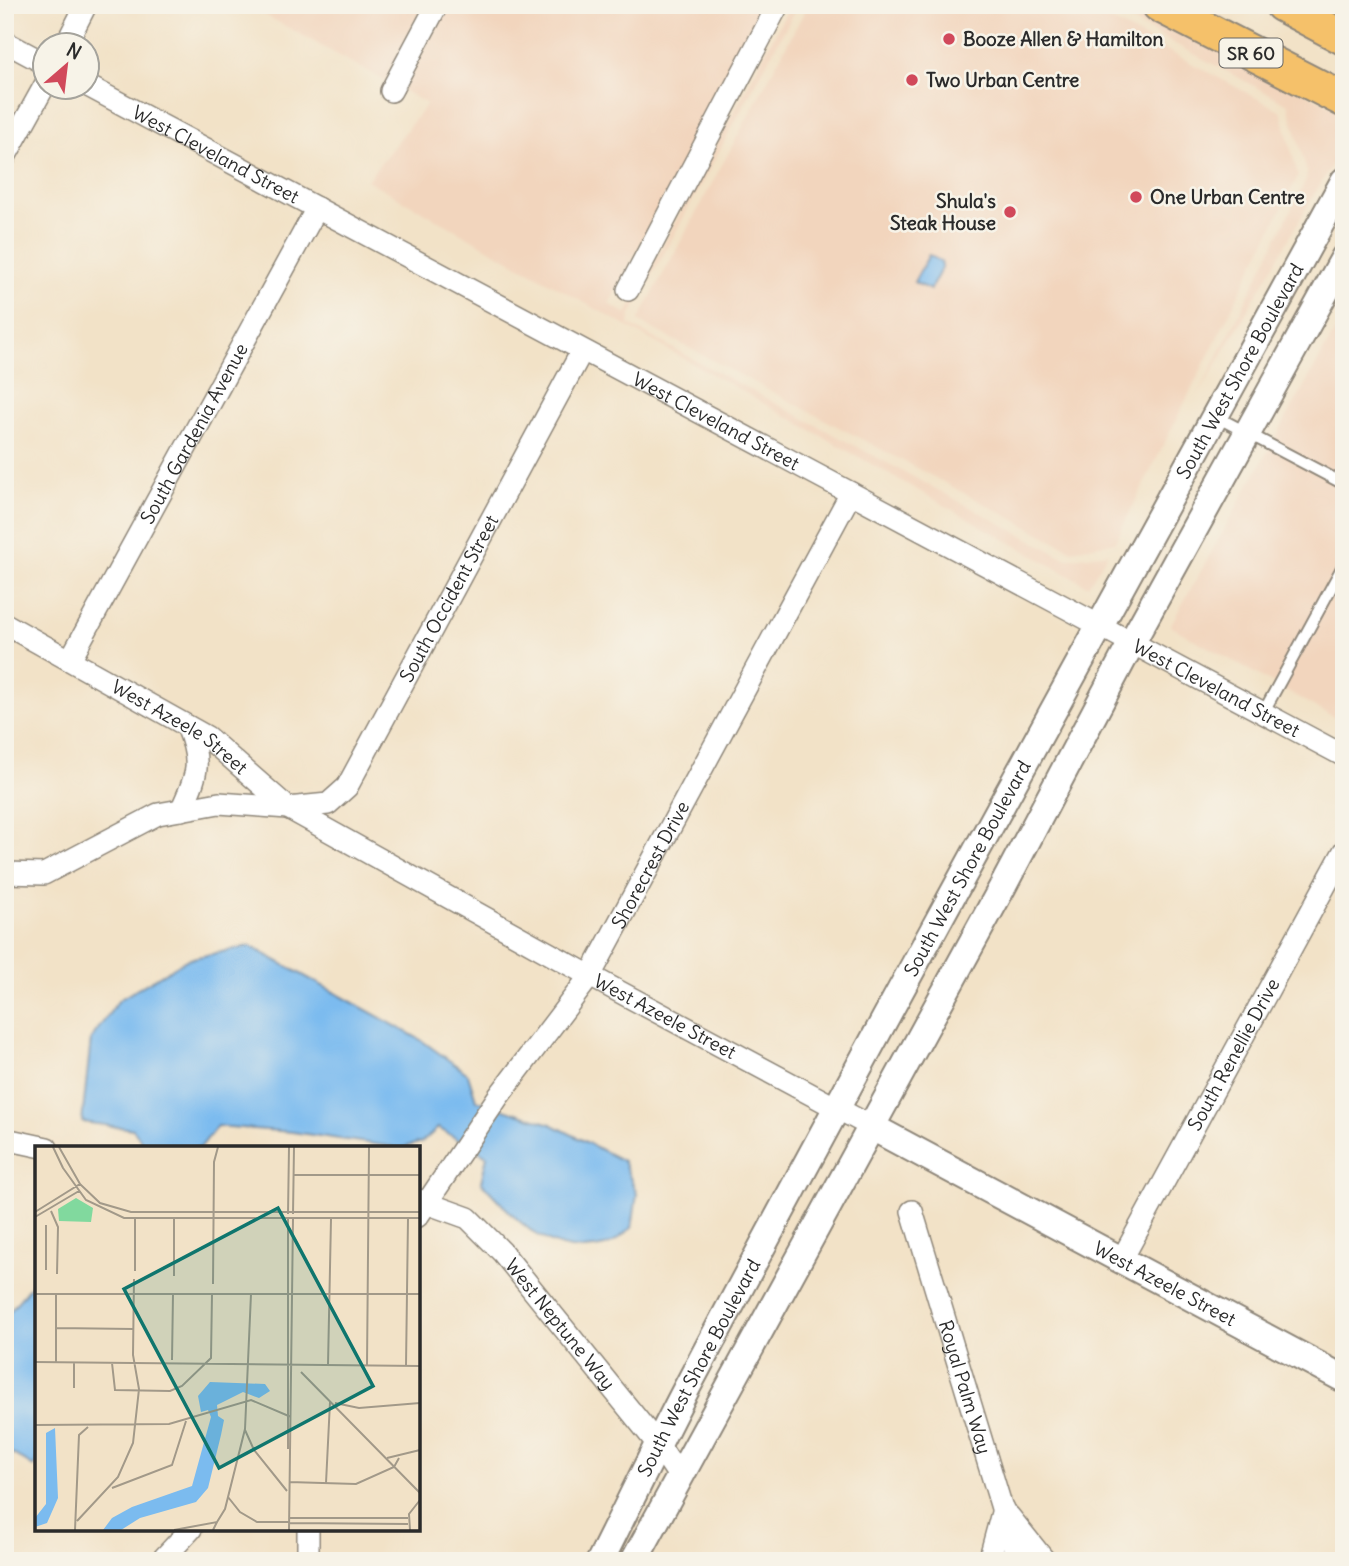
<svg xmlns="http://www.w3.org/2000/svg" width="1349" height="1566" font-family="Delius,sans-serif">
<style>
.built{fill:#f2d5bd}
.water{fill:#7bbbef;stroke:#53738d;stroke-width:2}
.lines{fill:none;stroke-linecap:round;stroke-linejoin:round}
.service-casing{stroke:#8e8679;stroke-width:14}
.minor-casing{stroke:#8e8679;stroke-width:24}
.tertiary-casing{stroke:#8e8679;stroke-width:30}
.primary-casing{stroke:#8e8679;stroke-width:37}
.service{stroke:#fff;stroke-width:10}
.minor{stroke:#fff;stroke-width:21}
.tertiary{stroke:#fff;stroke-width:26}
.primary{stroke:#f5c16b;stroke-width:33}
.poi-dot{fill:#d1495b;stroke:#f7f3e8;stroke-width:2.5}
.labels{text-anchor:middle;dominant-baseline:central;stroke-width:5;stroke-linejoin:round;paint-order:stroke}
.shield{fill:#f7f3e8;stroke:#686764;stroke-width:2}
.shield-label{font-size:18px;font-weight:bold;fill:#2b2b2b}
.poi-label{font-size:19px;font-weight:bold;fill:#2b2b2b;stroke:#f7f3e8;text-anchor:start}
.street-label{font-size:19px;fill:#2b2b2b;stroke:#f7f3e8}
.inset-road{fill:none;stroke:#a29989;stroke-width:2}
.view{fill:#0f766e;fill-opacity:0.15;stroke:#0f766e;stroke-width:3.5}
.inset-edge{fill:none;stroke:#2b2b2b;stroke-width:3.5}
</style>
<rect width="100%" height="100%" fill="#f7f3e8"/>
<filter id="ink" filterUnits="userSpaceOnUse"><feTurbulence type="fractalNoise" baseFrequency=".0143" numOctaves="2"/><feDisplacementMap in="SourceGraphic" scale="14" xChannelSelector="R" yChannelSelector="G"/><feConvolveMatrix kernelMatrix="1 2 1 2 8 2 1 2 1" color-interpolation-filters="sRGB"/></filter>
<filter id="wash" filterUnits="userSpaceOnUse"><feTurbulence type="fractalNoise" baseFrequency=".00686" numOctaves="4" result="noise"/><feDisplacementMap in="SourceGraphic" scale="28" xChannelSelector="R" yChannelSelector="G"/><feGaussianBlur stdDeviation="1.57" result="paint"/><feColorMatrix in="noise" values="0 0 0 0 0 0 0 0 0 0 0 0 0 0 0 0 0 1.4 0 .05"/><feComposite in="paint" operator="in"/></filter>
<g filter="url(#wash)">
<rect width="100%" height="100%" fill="#f2e2c7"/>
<path class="built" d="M247 5H425L385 81Z
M448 5H766L609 304 627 314 790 5H798L630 316 629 325 1067 559 1108 553 1088 586 367 180 427 104 403 90Z
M808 5H1082L1281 111 1298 176 1115 542 1072 550 638 321Z
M1102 5H1135L1344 113V143L1197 398 1306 180 1307 172 1288 104Z
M1344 315V723L1170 626Z"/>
<path class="water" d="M929 255 941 262 942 267 930 290 914 282Z
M250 946 421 1040 468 1074 476 1100 551 1124 623 1161 637 1194 632 1228C624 1233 614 1244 605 1246 548 1261 516 1218 481 1182L487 1156 438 1128 422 1142 401 1148 292 1132 217 1126 200 1148H146L133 1129 82 1122 91 1039 119 1000 188 959Z
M37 1278V1463L34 1467 10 1452 5 1458V1317Z"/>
</g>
<g filter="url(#ink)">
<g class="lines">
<g class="service-casing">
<path id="service" d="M1215 416 1344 484
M1263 713 1344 564"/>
</g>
<g class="minor-casing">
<g id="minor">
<path d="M5 42 46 64"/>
<path d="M65 46 86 5"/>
<path id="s1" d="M88 86 1344 756"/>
<path d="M391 91 437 5"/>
<path d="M5 157 46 83"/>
<path d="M628 290 778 5"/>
<path id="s2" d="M5 624 207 737 288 808 590 976 872 1127"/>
<path id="s3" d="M71 658 317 208"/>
<path d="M181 810C198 774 202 763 187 726"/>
<path id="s4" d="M5 873 44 874 158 814 219 803 288 808 328 804 347 787 582 351"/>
<path d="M5 1139 47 1148"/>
<path id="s5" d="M418 1200 468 1218 502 1252 659 1446 679 1476"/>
<path id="s6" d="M912 1211 1018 1561"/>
<path id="s7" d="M418 1216 498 1097 590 976 851 493"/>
<path id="s8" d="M1122 1259 1344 851"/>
<path d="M1009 1516 1045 1561"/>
<path d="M308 1529V1561"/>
<path d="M161 1561 191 1529"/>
<path d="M989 1561 1003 1509"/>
</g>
</g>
<g class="tertiary-casing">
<g id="tertiary">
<path id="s9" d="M872 1127 1344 1379"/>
<path id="s10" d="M600 1561C631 1500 660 1438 692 1378 905 977 1126 579 1344 181"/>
<path d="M634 1561 1003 886 1132 642 1344 258"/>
</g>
</g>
<g class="primary-casing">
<path id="primary" d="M1159 5 1344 100
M1282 5 1344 38"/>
</g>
<use href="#service" class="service"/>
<use href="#minor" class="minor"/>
<use href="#tertiary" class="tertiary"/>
<use href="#primary" class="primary"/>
</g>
</g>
<g class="poi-dot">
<circle cx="949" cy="39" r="7"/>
<circle cx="912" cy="80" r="7"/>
<circle cx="1136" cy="197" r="7"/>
<circle cx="1010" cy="212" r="7"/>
</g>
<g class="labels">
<rect class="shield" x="1219.5" y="38.5" width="63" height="29" rx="5"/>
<g class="shield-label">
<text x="1251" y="53">SR 60</text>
</g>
<g class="poi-label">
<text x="963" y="39">Booze Allen &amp; Hamilton</text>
<text x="926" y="80">Two Urban Centre</text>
<text x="1150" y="197">One Urban Centre</text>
<text x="996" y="201" text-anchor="end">Shula's<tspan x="996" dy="22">Steak House</tspan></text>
</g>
<g class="street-label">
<text stroke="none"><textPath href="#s1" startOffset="145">West Cleveland Street</textPath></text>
<text stroke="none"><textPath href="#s10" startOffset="1351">South West Shore Boulevard</textPath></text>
<text stroke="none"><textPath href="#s1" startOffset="712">West Cleveland Street</textPath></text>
<text stroke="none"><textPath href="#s3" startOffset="256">South Gardenia Avenue</textPath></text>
<text stroke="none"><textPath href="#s4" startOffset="579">South Occident Street</textPath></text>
<text stroke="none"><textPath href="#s1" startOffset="1279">West Cleveland Street</textPath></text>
<text stroke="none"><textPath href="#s2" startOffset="203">West Azeele Street</textPath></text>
<text stroke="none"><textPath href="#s7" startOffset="422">Shorecrest Drive</textPath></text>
<text stroke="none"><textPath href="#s10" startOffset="784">South West Shore Boulevard</textPath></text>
<text stroke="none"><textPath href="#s2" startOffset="770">West Azeele Street</textPath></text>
<text stroke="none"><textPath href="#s8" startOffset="233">South Renellie Drive</textPath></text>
<text stroke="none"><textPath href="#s9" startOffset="332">West Azeele Street</textPath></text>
<text stroke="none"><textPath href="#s5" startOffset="194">West Neptune Way</textPath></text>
<text stroke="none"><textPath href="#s10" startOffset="217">South West Shore Boulevard</textPath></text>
<text stroke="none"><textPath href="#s6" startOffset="184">Royal Palm Way</textPath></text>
</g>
</g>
<g transform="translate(35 1146)">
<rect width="385" height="385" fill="#f2e2c7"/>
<path d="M41 52 58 62 56 76 24 75 23 63Z" fill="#81d99e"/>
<path d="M175 236 230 238 235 245 224 252 208 246 182 259 183 270 189 274 186 289 173 342 161 356 105 372 86 384H68L77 372 97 361 157 340 176 271 173 264 166 266 163 250ZM20 282 23 352 12 377 0 381V372L11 358V287Z" fill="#7bbbef"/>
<path class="inset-road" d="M18 1 28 22M24 1 45 38M28 22 51 54 89 72H385M259 29H385M16 65 23 81 22 128M0 66 45 38 65 57 96 66H385M253 68 254 1M258 68 259 1M0 71 44 45M139 72V130M11 124V79M100 125V72M178 138 179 16 183 1M0 148H385M21 182 99 183M137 214 138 148M0 216 385 220M21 216V148M77 217 80 244 135 245 147 240 176 212 177 148M293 219 296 73M332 219 334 1M371 220 373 72M266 226 385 347M39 242V216M300 257 324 262 385 257M0 279 134 278 216 254 256 271M210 284 219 304 252 345M253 303V73M352 312 385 304M254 336 321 338 359 321 364 312M291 337 295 256M77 342 137 319 151 275M193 351 205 366 222 376H254M254 372H373M42 375 83 331 98 297 104 243 98 209 99 133M182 376 190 363 210 283 216 148M254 377 373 378M40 384 44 289 53 281M139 384 182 376 178 384M254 384 258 73M375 384 374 368 385 354"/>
<path class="view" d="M243 62 338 240 184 322 89 143Z"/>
<rect width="385" height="385" class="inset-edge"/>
</g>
<rect width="1349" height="1566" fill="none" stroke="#f7f3e8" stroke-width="28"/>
<g transform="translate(66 66) rotate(28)"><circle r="33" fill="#f7f3e8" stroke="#a5a39c" stroke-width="2"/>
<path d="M0-5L12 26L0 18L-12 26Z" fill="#d1495b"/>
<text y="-10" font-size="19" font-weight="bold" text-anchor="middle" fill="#2b2b2b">N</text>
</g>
</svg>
